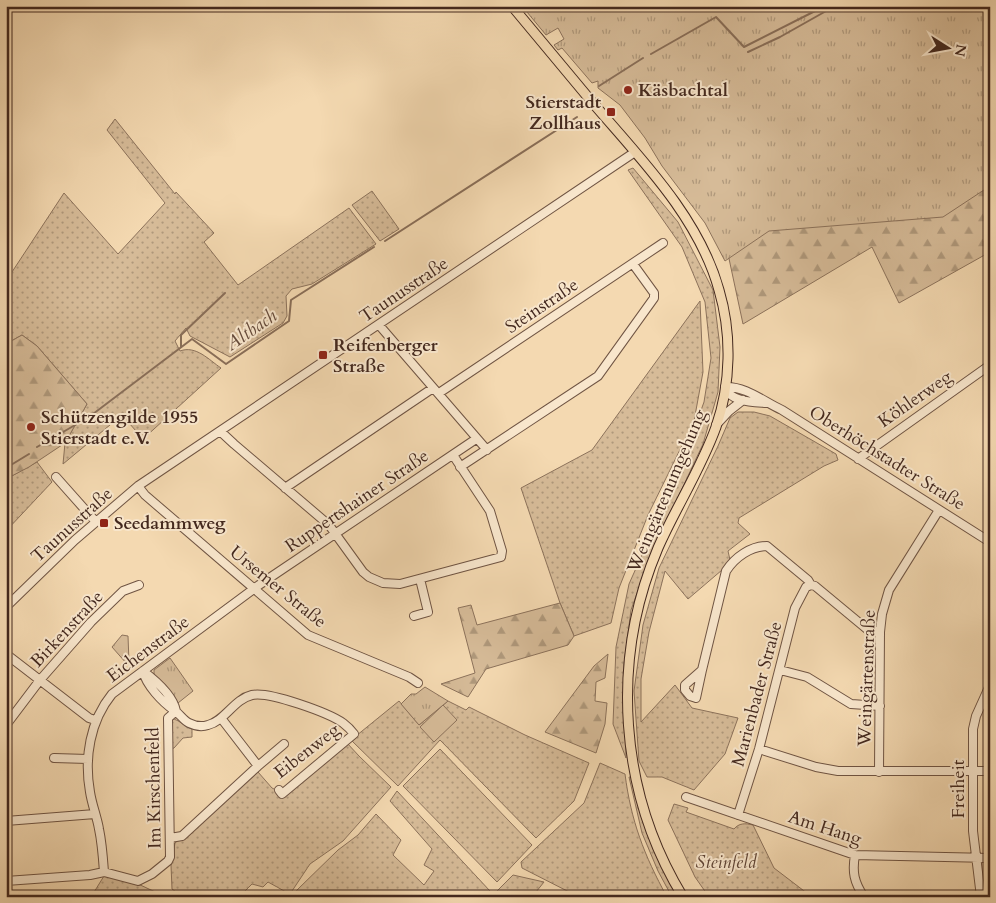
<svg xmlns="http://www.w3.org/2000/svg" width="996" height="903" font-family="Cardo,serif">
<style>
.grass{fill:url(#grass-dots);stroke:#8c725b}
.forest{fill:url(#forest-firs);stroke:#8c725b}
.park{fill:url(#park-tufts);stroke:#8c725b}
.pitch{fill:#d6bb98;stroke:#8c725b}
.lines{fill:none;stroke-linecap:round;stroke-linejoin:round}
.stream{stroke:#896e58;stroke-width:2}
.minor-casing{stroke:#6f5443;stroke-width:10}
.major-casing{stroke:#43281e;stroke-width:11}
.minor{stroke:#f8e6cc;stroke-width:8}
.major{stroke:#f4d9b1;stroke-width:9}
.poi-dot{fill:#8f2418;stroke:#f8e6cc;stroke-width:2}
.labels{text-anchor:middle;dominant-baseline:central;stroke-width:4;stroke-linejoin:round;paint-order:stroke}
.poi-label{font-size:18px;font-weight:bold;fill:#43281e;stroke:#f8e6cc;text-anchor:start}
.street-label{font-size:18px;fill:#43281e;stroke:#f8e6cc}
.park-label{font-size:18px;font-style:italic;fill:#604536;stroke:#f8e6cc}
.water-label{font-size:19px;font-style:italic;fill:#664b3b;stroke:#f8e6cc}
</style>
<defs>
<pattern id="grass-dots" width="8" height="8" patternUnits="userSpaceOnUse" patternTransform="scale(1.25)"><rect width="8" height="8" fill="#d6bb98"/><path d="M2 2h.1M6 6h.1" fill="none" stroke="#af987b" stroke-width="1.8" stroke-linecap="round"/></pattern>
<pattern id="forest-firs" width="22" height="20" patternUnits="userSpaceOnUse" patternTransform="scale(1.25)"><rect width="22" height="20" fill="#d6bb98"/><path d="M5 1l3.5 6h-7zM16 11l3.5 6h-7z" fill="#af987b"/></pattern>
<pattern id="park-tufts" width="24" height="20" patternUnits="userSpaceOnUse" patternTransform="scale(1.25)"><rect width="24" height="20" fill="#d6bb98"/><path d="M3 7l-1-3M5 7V3M7 7l1-3M15 17l-1-3M17 17v-4M19 17l1-3" fill="none" stroke="#af987b"/></pattern>
</defs>
<rect width="100%" height="100%" fill="#f4d9b1"/>
<filter id="stains"><feTurbulence type="fractalNoise" baseFrequency=".004" numOctaves="4"/><feColorMatrix values="0 0 0 0 .2 0 0 0 0 .09 0 0 0 0 .02 0 0 0 .5 -.17"/></filter>
<radialGradient id="worn" r=".72"><stop offset=".6" stop-color="#630" stop-opacity="0"/><stop offset="1" stop-color="#630" stop-opacity=".3"/></radialGradient>
<path class="grass" d="M115 119 175 194 176 192 214 233 204 242 238 285 349 208 376 244 312 284 292 289 286 296 287 316 283 323 230 357 190 336 186 328 175 341 180 351C196 345 209 360 221 368L143 439 122 415 63 464 65 443 87 404 37 346 22 335 6 344V290L11 283 10 275 64 193 118 254 165 203 107 130Z
M633 168 678 222 713 290 720 347 718 392 703 444 650 557 631 610 624 664 626 758 613 724 616 647 629 584 678 474 704 402 711 358 705 302 682 247 628 170Z
M372 191 399 229 380 241 352 205Z
M700 301 703 372 694 421 648 515 619 588 611 623 574 636 560 603 521 488 592 450Z
M738 412H754L770 416 836 454 838 460 824 466 739 518 738 523 750 534 728 551 730 560 722 570 688 599 665 571 649 632 641 679V722L675 685 692 708 738 718 725 754 694 790 662 777H647L639 761 634 691 643 625 659 568 718 446 730 418Z
M37 462 52 482 6 531V479Z
M399 701 419 725 448 701 466 710 469 707 525 735 589 763 574 801 536 838 440 740 398 786 351 740Z
M172 719C179 719 184 727 192 729V737L183 738 174 748 171 749V720Z
M347 743 359 756 391 787 343 841 310 864 288 897H282L286 892 268 882 263 887 252 884 239 897H183L172 889 171 865 175 843 258 772 272 788 286 795Z
M440 749 532 845 497 882 403 786Z
M600 763 625 774C631 821 644 855 667 897H579L522 868 521 862 584 803Z
M629 777H631L678 897H672L658 871 642 833Z
M397 791 490 891 483 897H293L297 890 338 850 358 835 376 814 401 840 393 855 424 885 434 871 424 865 432 849 390 801Z
M674 804 688 808 686 812 734 829C739 823 745 823 753 825L774 868 812 897H709L695 877 668 820Z
M513 875 544 882 532 897H491Z
M104 876 136 883 166 897H91Z"/>
<path class="forest" d="M990 6V252L899 303 872 247 743 324 728 254Z
M22 335 37 346 87 404 65 443 29 467 6 479V344Z
M560 603 574 636 568 645 486 669 468 697 441 684 475 673 458 608 471 605 477 625Z
M608 654 605 678 596 682 595 701 607 703 605 724 596 753 545 732 594 666Z"/>
<path class="park" d="M522 6H990V186L943 217 769 231 725 261 705 223 662 166 645 138 620 105 598 88V81L592 83 562 48 558 50 554 45 564 39 558 28 546 35Z
M122 635 128 636 129 662 127 664 112 647Z
M170 658 193 691 178 703 154 674V670Z
M425 687 448 701 419 725 401 704 411 694H416Z"/>
<path class="pitch" d="M443 705 457 720 434 742 420 727Z"/>
<g class="lines">
<path class="stream" d="M748 52 780 37 835 6
M651 54 716 17 744 47 825 6
M599 86 643 58
M385 241 577 117
M181 347V335L225 293
M37 447 89 417 192 339 226 364 289 321 291 300 374 247
M6 468 29 454"/>
<g class="minor-casing">
<path id="minor" d="M379 325 487 450
M439 393 663 243
M766 403C752 402 730 402 725 387 746 386 764 402 782 410L990 542
M716 425 729 411 743 400
M220 431 234 444 329 525 363 572 369 577 383 583 400 584 501 557 502 551 490 511 453 455
M858 459 990 365
M460 467 598 376 654 298V293L633 264
M56 477 96 522
M138 486 145 495 308 635 409 677 418 683
M285 488 433 388
M6 607 75 540 138 486 635 152
M414 616 428 612 420 579
M6 654 89 718 95 720
M702 670 696 698 690 696 685 690V685L702 670 726 571C735 557 751 546 767 546L808 580 811 585 815 586 868 630 880 632
M780 670 807 677 851 704 880 706
M143 671C146 685 162 702 175 711 180 714 183 720 189 723 195 726 202 727 208 725 225 721 234 699 252 695 269 691 329 713 343 723 347 726 351 730 354 734L282 794 279 790
M143 671C155 680 173 696 176 711
M221 718 258 766
M6 725 40 680 91 622 123 591 139 585
M759 749 816 767 838 771H990
M54 758 88 759
M879 772 880 632 882 614 889 590 939 510
M686 797 855 855 990 858
M738 815 759 749 795 608 806 587 811 585
M6 821 95 814
M170 838 182 836 258 766 284 744
M855 855C852 872 854 882 864 897
M104 872C103 858 102 843 99 829 97 817 92 805 90 792 84 758 90 721 112 694L259 585 476 439
M6 881 90 875 104 872 138 881 152 874 168 861 170 857 168 718 176 711
M981 897 973 831V729L976 716 990 685"/>
</g>
<g class="major-casing">
<path id="major" d="M512 6C539 38 565 70 592 102 639 157 699 217 719 290 732 334 731 384 716 427 701 469 676 507 658 548 610 661 619 792 683 897"/>
</g>
<use href="#minor" class="minor"/>
<use href="#major" class="major"/>
</g>
<g class="poi-dot">
<circle cx="628" cy="90" r="5"/>
<rect x="606" y="107" width="10" height="10" rx="2.5"/>
<rect x="318" y="350" width="10" height="10" rx="2.5"/>
<circle cx="31" cy="427" r="5"/>
<rect x="99" y="518" width="10" height="10" rx="2.5"/>
</g>
<g class="labels">
<g class="poi-label">
<text x="638" y="90">Käsbachtal</text>
<text x="601" y="102" text-anchor="end">Stierstadt<tspan x="601" dy="21">Zollhaus</tspan></text>
<text x="333" y="345">Reifenberger<tspan x="333" dy="21">Straße</tspan></text>
<text x="41" y="417">Schützengilde 1955<tspan x="41" dy="21">Stierstadt e.V.</tspan></text>
<text x="114" y="523">Seedammweg</text>
</g>
<g class="street-label">
<text transform="translate(404 290) rotate(-34)">Taunusstraße</text>
<text transform="translate(542 306) rotate(-34)">Steinstraße</text>
<text transform="translate(915 399) rotate(-35)">Köhlerweg</text>
<text transform="translate(887 458) rotate(32)">Oberhöchstadter Straße</text>
<text transform="translate(667 491) rotate(-67)">Weingärtenumgehung</text>
<text transform="translate(357 501) rotate(-34)">Ruppertshainer Straße</text>
<text transform="translate(72 525) rotate(-42)">Taunusstraße</text>
<text transform="translate(278 587) rotate(39)">Ursemer Straße</text>
<text transform="translate(67 629) rotate(-47)">Birkenstraße</text>
<text transform="translate(148 649) rotate(-37)">Eichenstraße</text>
<text transform="translate(867 678) rotate(-88)">Weingärtenstraße</text>
<text transform="translate(757 694) rotate(-75)">Marienbader Straße</text>
<text transform="translate(307 751) rotate(-38)">Eibenweg</text>
<text transform="translate(154 788) rotate(-91)">Im Kirschenfeld</text>
<text transform="translate(958 789) rotate(-90)">Freiheit</text>
<text transform="translate(825 828) rotate(18)">Am Hang</text>
</g>
<g class="park-label">
<text x="726" y="862">Steinfeld</text>
</g>
<g class="water-label">
<text transform="translate(251 330) rotate(-35)">Altbach</text>
</g>
</g>
<rect width="996" height="903" fill="none" stroke="#f4d9b1" stroke-width="25"/>
<rect x="8" y="8" width="981" height="888" fill="none" stroke="#43281e" stroke-width="2.5"/>
<rect x="12" y="12" width="971" height="878" fill="none" stroke="#43281e"/>
<g transform="translate(948 48) rotate(101)" stroke="#f8e6cc" stroke-width="4" paint-order="stroke">
<path d="M0-4L9 19L0 12L-9 19Z" fill="#43281e"/>
<text y="-8" font-size="14" font-weight="bold" text-anchor="middle" fill="#43281e">N</text>
</g>
<rect width="100%" height="100%" filter="url(#stains)"/>
<rect width="100%" height="100%" fill="url(#worn)"/>
</svg>
